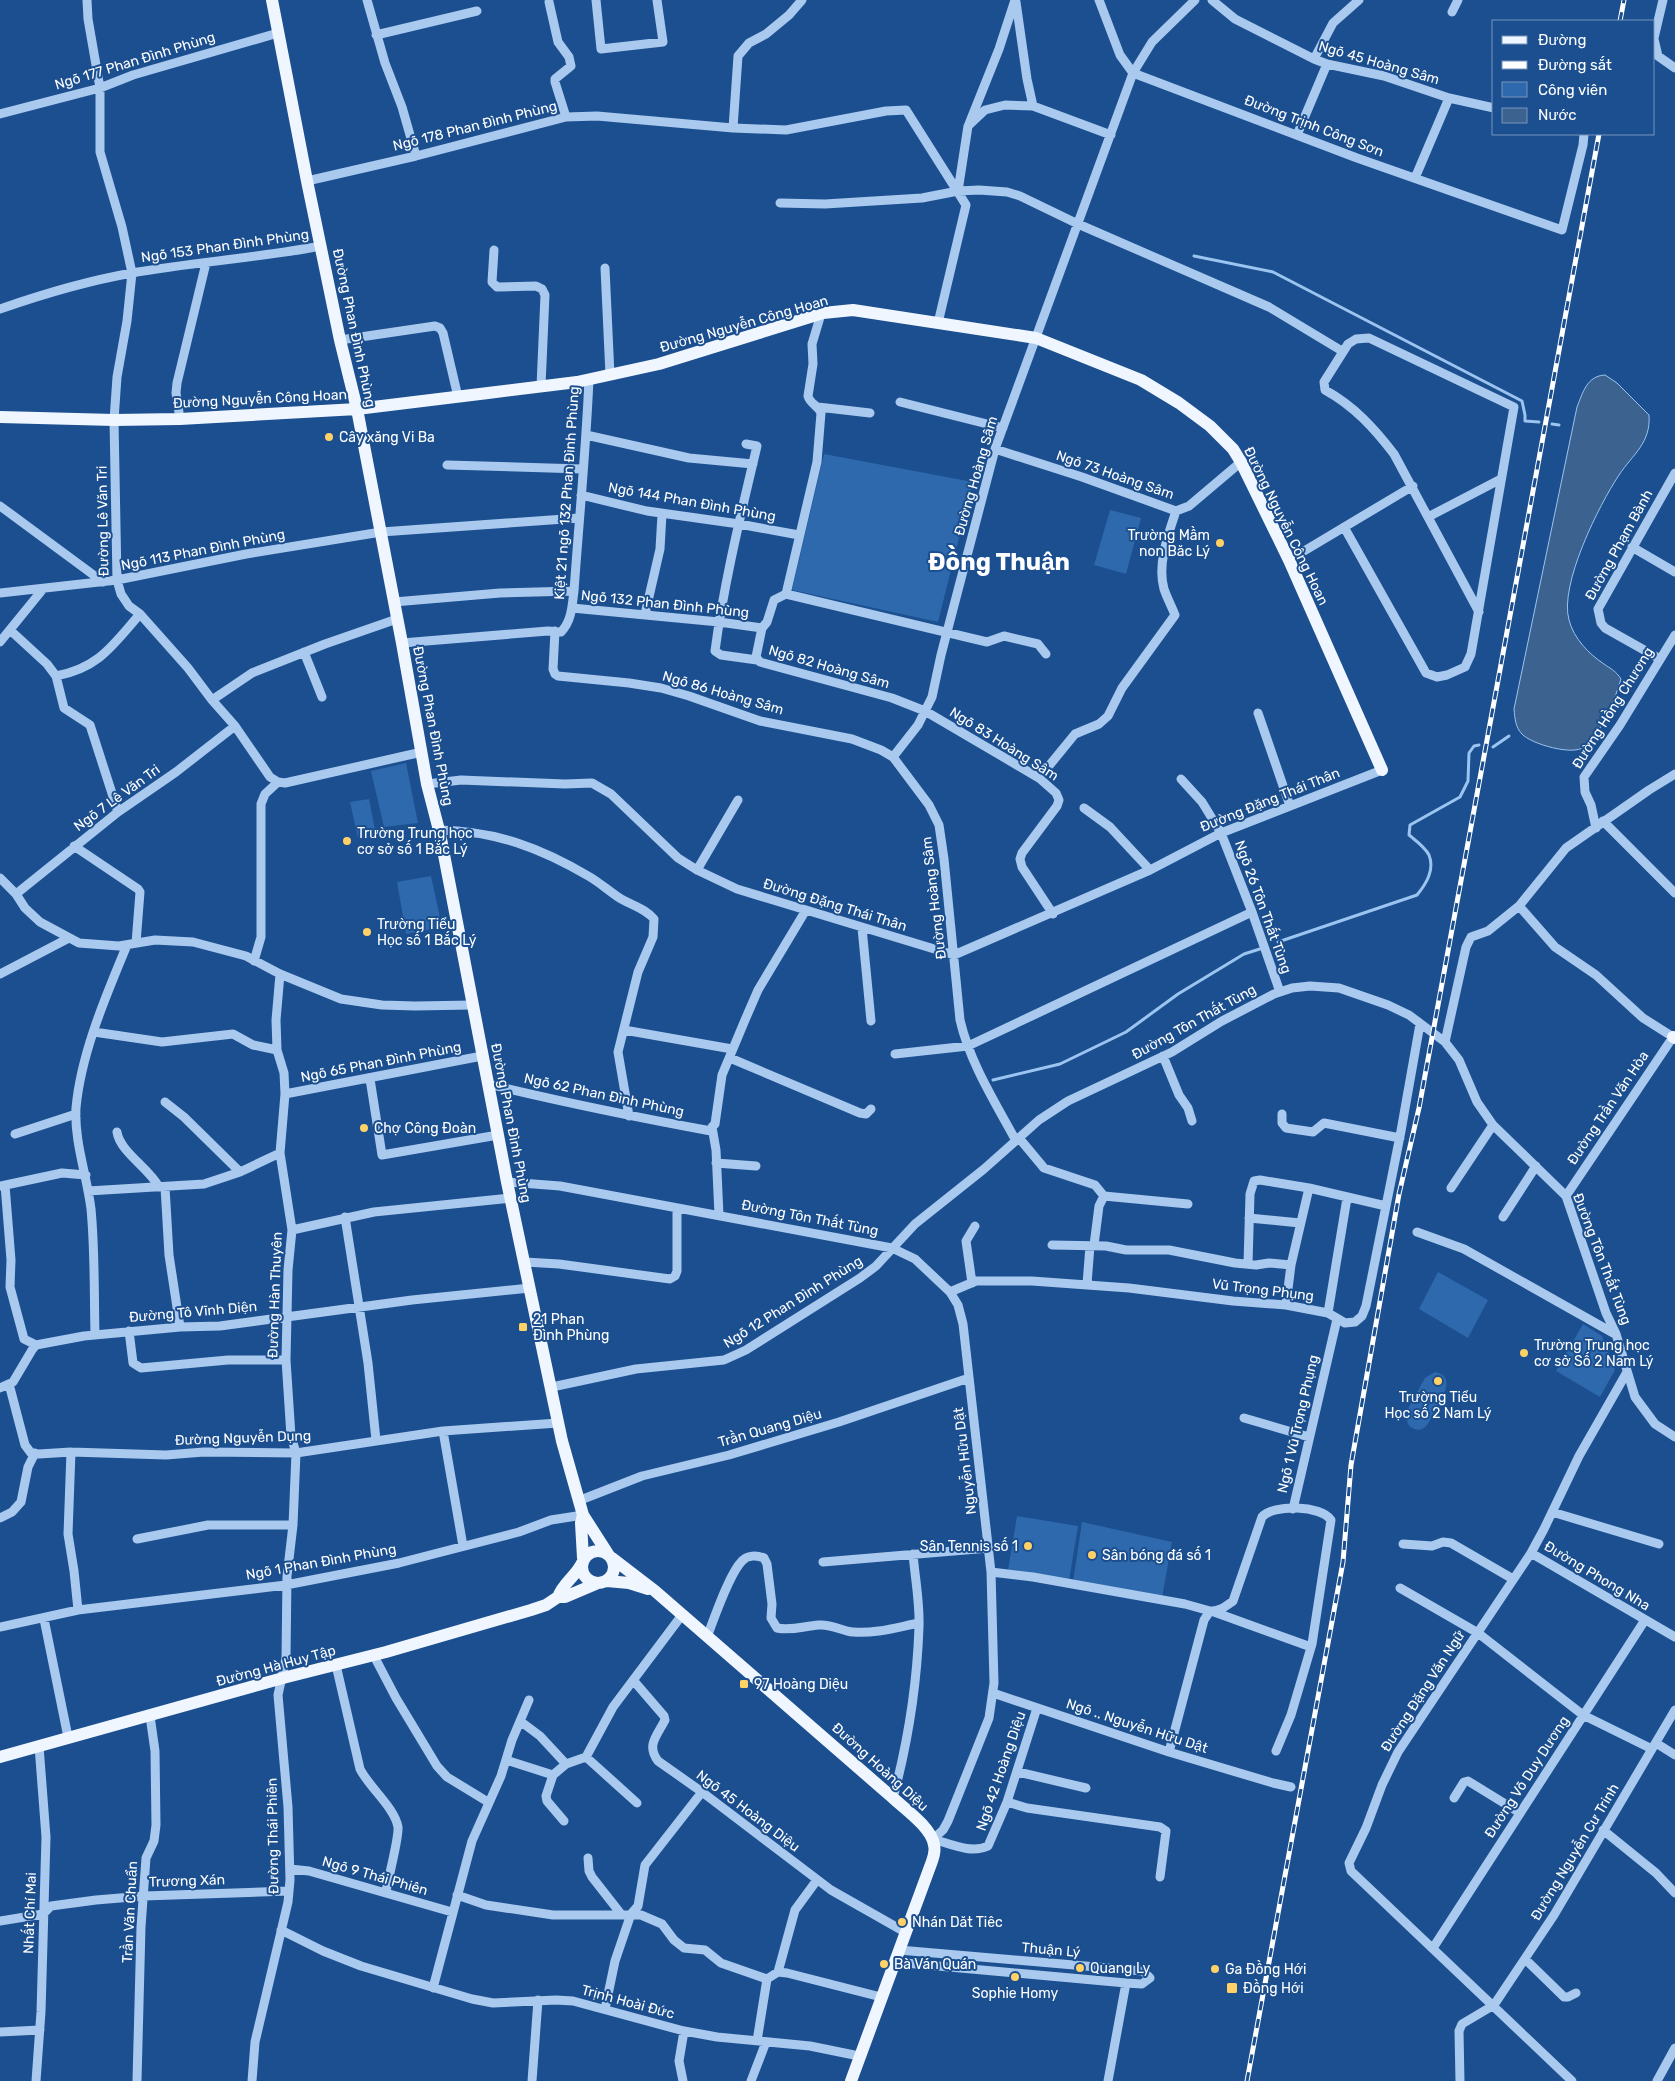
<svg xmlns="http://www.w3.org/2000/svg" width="1675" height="2081" font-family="Rubik,sans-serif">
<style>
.green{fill:#2e69ad}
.water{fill:#3c6290;stroke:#9cc4f0}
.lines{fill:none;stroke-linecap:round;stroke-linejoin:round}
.stream{stroke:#9cc4f0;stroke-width:3}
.minor{stroke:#a9c9ee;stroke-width:9}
.major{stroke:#f0f6ff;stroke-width:12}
.rail-casing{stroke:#fff;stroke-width:5}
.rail{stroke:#1b4f8f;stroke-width:3;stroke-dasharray:9;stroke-linecap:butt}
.poi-dot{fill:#ffd166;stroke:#1b4f8f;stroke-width:2}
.labels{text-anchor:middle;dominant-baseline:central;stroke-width:4;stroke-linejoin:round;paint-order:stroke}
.street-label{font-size:14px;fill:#fff;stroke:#1b4f8f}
.poi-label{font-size:14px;fill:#fff;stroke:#1b4f8f;text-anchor:start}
.town-label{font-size:24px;font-weight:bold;fill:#fff;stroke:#1b4f8f}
</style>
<rect width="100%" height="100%" fill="#1b4f8f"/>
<path class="green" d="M824 454 973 482 938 622 792 590Z
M1110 510 1141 518 1126 574 1094 565Z
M406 763 418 823 384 827 371 771Z
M369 799 376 835 358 838 350 802Z
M431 876 442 927 406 934 397 882Z
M1438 1272 1488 1300 1468 1338 1419 1309Z
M1583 1324 1602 1336 1615 1370 1600 1397 1556 1371Z
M1435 1372C1457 1376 1442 1398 1435 1410 1432 1416 1428 1427 1422 1429 1416 1431 1411 1428 1408 1424L1405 1414 1425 1378Z
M1017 1516 1078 1526 1069 1581 1008 1570Z
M1082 1522 1172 1542 1162 1598 1073 1582Z"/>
<path class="water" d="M1605 375 1617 383 1649 415C1651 443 1633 454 1619 475 1599 505 1559 585 1569 620 1574 639 1589 654 1604 664 1611 669 1616 671 1621 679 1614 702 1603 731 1584 747 1573 756 1531 744 1522 734 1515 727 1515 718 1514 709L1577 407C1583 392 1587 376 1605 375Z"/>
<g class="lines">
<path class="stream" d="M1194 256 1273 272 1522 401 1525 415V421L1539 422
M1552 424 1559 425
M1493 747 1509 736
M1278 942 1417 895C1426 884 1435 870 1429 855 1425 847 1415 840 1409 835L1410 825 1460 797 1468 781 1469 753 1474 746 1479 745
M993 1080 1060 1064 1126 1032 1178 994 1244 954 1263 948"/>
<path class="minor" d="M87 0 88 19 100 88V152L122 227 132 273 127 321 117 377 114 420 117 580 121 594 129 606 140 614 188 668 212 700 235 726 270 777 278 782 285 783 422 752
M367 0 385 63 402 107 416 156
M596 0 601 49 663 42 657 0
M1099 0 1120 55 1133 73 1357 158 1562 230 1583 145 1584 134
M1212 0 1235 19 1314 59 1327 64 1384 76 1449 98 1494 108
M549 2 558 42 569 57 571 66 555 79V82L566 117
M1016 2 1027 79 1033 106
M1452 12 1458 0
M376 35 477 11
M1654 38 1663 0
M1654 39 1658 56 1675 68
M1314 59 1333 23 1359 0
M0 114 100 88 133 75 278 33
M969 124 999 49 1015 0
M733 128 786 130 886 111 906 110 966 205 938 323
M1297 135 1327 64
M1415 178 1449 98
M307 181 416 156 566 117 597 116 733 128 738 56 749 43 766 34 789 15 802 0
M958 191 968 126 985 110 1005 105 1033 106 1111 135
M780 203 825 204 922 198 958 191 979 190 1007 192 1020 196 1078 224 1269 307 1342 351
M494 250 492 282 497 287 536 286 542 289 545 295 541 386
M605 268 610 375
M0 309C43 294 87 281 132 273 195 262 258 258 321 246
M340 340 435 326 440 328 443 333 458 397
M900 402 1003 428
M818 407 870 413
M180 419 176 393 177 383 206 263
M586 435 689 458 753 464
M746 444 757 446C741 514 724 582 715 651L721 655 757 660
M995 449 1082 477 1176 511 1189 506 1241 462
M447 465 582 469
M581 495 647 511 739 524 799 535
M0 506 103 582
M1428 517 1501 479
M1344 527 1426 673 1437 677 1447 675 1465 667 1471 654 1514 407 1369 338 1356 339 1348 344 1324 382 1325 390C1354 406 1374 428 1394 454L1479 612
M1632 547 1675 572
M1289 560 1413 486
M0 593 117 580 246 554 381 532 579 518
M786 594 817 462 821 413C818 405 810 404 808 396L813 364 812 344 821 314
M394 602 500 593 574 591
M572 608 719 622 762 628
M645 614 660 549 662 514
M10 630 47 664 56 676 64 708 90 725 118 812
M555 631 553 669 555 674 558 676 629 683 661 688 689 696 760 721 852 739 881 750 893 757 929 805 939 825 944 859 960 1020C970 1063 995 1102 1016 1141
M0 642 43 589
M402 643 548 631 561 632C572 621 572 605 574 591 579 520 586 450 589 379
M304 652 322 697
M1046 654 1038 644 1004 636 987 642 786 594 774 600 767 622 762 628 756 657 760 662 892 698 925 711 1039 778 1056 793 1059 800 1057 806 1022 853 1020 859 1022 867 1053 914
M1660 659 1605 628 1601 623 1598 609 1675 473
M56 676C99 668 113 645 140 614
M212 700 252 673 325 644 397 619
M1258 713 1290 806
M893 757 918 725 932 697 941 655 995 449 1133 73 1152 42 1195 0
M1039 778 1075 734 1099 724 1108 716 1122 688 1175 615C1172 607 1167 598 1164 589 1157 564 1168 535 1176 511
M1181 779 1202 802 1221 833 1252 912 1280 992
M427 784 461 780 565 784 592 783 611 794 678 858 697 870 737 889 954 955 1150 870 1221 833 1382 770
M1084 808 1110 827 1150 870
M1603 821 1675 893
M1596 828 1591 805 1585 792 1584 777 1620 725 1675 635
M439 830C496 831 541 848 590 877 600 883 609 891 618 897 630 905 645 908 654 919L653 937 638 972 618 1052 629 1116
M74 846 138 889 140 892 136 943
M697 870 738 800
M0 878 16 894 25 908 40 922 79 943 119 946 155 940 193 942 246 956 280 974 341 999 382 1005 415 1006 472 1005
M16 894 118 812 176 772 235 726
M1519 906 1555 947 1596 975 1643 1018 1673 1037 1566 1196
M862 928 871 1021
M254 961 261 937V804L265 794 278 782
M0 974 69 938
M624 1030 732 1049
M94 1032 162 1042 233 1034 253 1045 277 1050
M1445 1042 1466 947 1471 937 1488 931 1519 906 1566 848 1649 790 1675 774
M895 1054 968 1046 1252 912
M1163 1056 1179 1095 1188 1108 1192 1121
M730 1058 860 1113 866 1114 871 1109
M370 1079 382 1155 498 1135
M488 1084C562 1102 636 1117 711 1131L712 1127
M285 1094 482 1056
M165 1102 184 1117 240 1172
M1282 1114V1123L1286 1128 1313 1132 1324 1123 1400 1138
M117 1132C120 1152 149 1168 159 1187
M15 1134 76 1114
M1019 1138 1044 1168 1095 1185 1104 1196
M716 1163 756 1166
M507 1182 560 1186 892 1248 915 1259 950 1292 958 1305 963 1324 991 1572 994 1683 989 1718 948 1821 943 1830 933 1839
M5 1185 11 1260 10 1287 24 1339 36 1345
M1 1186 62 1173 86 1175
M165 1187 169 1255 180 1327
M1451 1188 1493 1125
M88 1191 204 1184 240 1172 280 1153
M719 1215 716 1150 712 1127 715 1124 722 1075 745 1020 758 990 806 910
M345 1217 368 1363 376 1440
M1503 1217 1536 1166
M1249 1218 1300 1223
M292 1230 374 1212 511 1198
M1417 1232 1464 1249 1615 1334
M1052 1245 1106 1246 1126 1250H1169L1235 1263 1256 1265 1269 1263 1291 1265
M1094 1245 1099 1206 1104 1196 1188 1204
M525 1262 559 1264 670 1279 675 1276 677 1271V1208
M1248 1264 1250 1194 1254 1181 1260 1180 1309 1188 1386 1206
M972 1283 966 1241 975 1226
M1087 1284 1090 1246
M950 1292 976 1281H1032L1129 1288 1233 1301 1286 1305 1328 1313 1345 1323 1355 1322 1362 1316 1366 1306 1401 1131 1420 1024
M1286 1305 1291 1265 1309 1188
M1328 1313 1347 1198
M129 1331 133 1363 141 1368 228 1360H286
M95 1335C94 1294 95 1251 91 1209 87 1176 74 1141 76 1108 81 1053 106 996 127 945
M9 1384 25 1445 31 1453 39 1454 71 1452 166 1455 204 1452 296 1453 443 1431 558 1423
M552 1387 636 1369 724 1360 746 1350 860 1278 876 1266 915 1224 984 1169 1039 1120 1068 1101 1172 1052 1222 1021 1274 994 1292 988 1310 986 1339 988 1388 1005 1409 1015 1445 1042 1459 1060 1477 1102 1493 1125 1566 1196 1606 1313 1616 1334 1635 1397 1655 1424 1675 1437
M0 1388 13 1382 32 1350 36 1345 84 1336 180 1327 220 1326 412 1300 530 1288
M1244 1418 1309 1437
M443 1431 463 1546
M71 1452 68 1534 74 1571 78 1610
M578 1501 642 1476 729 1455 839 1422 969 1378
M1293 1509 1337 1319
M1552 1512 1659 1544
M0 1518 12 1512 21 1502 28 1467 35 1453
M137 1539 208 1525H293
M1403 1544 1432 1546 1443 1542 1451 1543 1513 1579
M1531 1553 1675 1637
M823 1562 989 1548
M991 1572 1033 1577 1185 1604 1210 1611
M1400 1588 1478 1633 1583 1715 1652 1749
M1214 1612 1311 1647
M44 1619 68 1737
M0 1627 78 1610 286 1585 399 1563 519 1532 551 1520 583 1515
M707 1637C714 1619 729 1574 742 1561 747 1555 757 1555 764 1558L767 1564 772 1604 771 1618 777 1628C792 1631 804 1626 819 1625 832 1624 842 1631 853 1632 875 1634 898 1627 919 1623
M374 1656 396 1698 437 1766 447 1777 488 1802
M336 1665 360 1769C369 1787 395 1808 398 1827 399 1839 388 1878 386 1892
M633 1680 664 1716 665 1720C657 1736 646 1745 658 1761L702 1792 831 1890 905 1932
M993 1693 1169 1752 1273 1783 1291 1787
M520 1721 540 1736 566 1764
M1656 1743 1675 1755
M1169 1752 1204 1620 1210 1611C1219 1612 1226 1606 1233 1601L1262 1517C1273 1504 1321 1505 1331 1520L1312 1644 1291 1715 1276 1751
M586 1757 637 1803
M506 1760 553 1775
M1018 1772 1086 1788
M893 1798C908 1742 917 1684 919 1627 920 1603 915 1578 913 1554
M1454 1798 1464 1782 1468 1781 1520 1813
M1007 1802 1027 1808 1160 1827 1166 1831 1160 1877
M564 1821 547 1801 546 1796 553 1775 566 1764 586 1757 613 1707 682 1615
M1603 1830 1656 1873 1675 1893
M933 1839C951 1844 971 1854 988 1846L1007 1802 1037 1708
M588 1858 589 1871 592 1877 621 1914
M290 1869 309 1871 452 1912
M457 1895 486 1905 553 1915H641L662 1924 674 1940 684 1948 705 1950 721 1963 767 1979 778 1972 787 1973 881 1997
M0 1921 43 1914 51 1906 96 1900 144 1896 289 1891
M281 1930 323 1951 361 1966 472 1999 493 2003 556 2000 573 2001 684 2031 717 2037 810 2046 859 2056
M1433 1948 1645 1620
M1525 1959 1564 1997H1568L1576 1993
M894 1962 1126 1983 1142 1984 1150 1978 1143 1971 899 1950
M778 1972 795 1910 817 1880
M433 1988 472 1841 501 1776 512 1740 529 1700
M605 2009 615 1961 631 1914 638 1906 645 1865 702 1792
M0 2032 40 2030
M757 2041 767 1979
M36 2081 41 2012 46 1837 39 1746
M137 2081 141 1927 146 1858 154 1841 156 1825 155 1751 150 1716
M252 2081 255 2042 288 1902 290 1880 288 1807 278 1695 286 1658 287 1576 293 1525 296 1453 291 1436 286 1360 288 1270 292 1230 280 1153 285 1094 284 1073 277 1050 276 1020 280 974
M532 2081 538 2000
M683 2081 679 2061 684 2031
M751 2081 766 2042
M1108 2081 1126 1983
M1460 2081 1459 2031 1462 2024 1494 2005 1554 1915 1675 1710
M1572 2081 1351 1871 1349 1863 1366 1828 1382 1785 1398 1752 1531 1553 1544 1529 1579 1456 1627 1372
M1657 2081 1675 2048"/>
<path class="major" d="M272 0 307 181 340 340 357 409 402 643 427 784 440 834 507 1182 562 1441 583 1515 608 1554
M0 417 114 420 180 419 357 409 488 393 577 382 659 364 823 313 853 310 1036 338 1141 380 1179 403 1210 426 1233 449 1241 462 1289 560 1382 770
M1673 1037 1675 1038
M583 1515 581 1523 583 1558
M582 1567a16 16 0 1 1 32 0a16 16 0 1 1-32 0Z
M612 1558 655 1591 893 1798C905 1809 932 1828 934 1845 936 1852 933 1858 931 1864L851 2081
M607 1581 629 1583 648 1589
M558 1597C563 1583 576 1576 582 1563
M0 1757 283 1678 386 1652 531 1610 546 1605 558 1597H565L598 1583"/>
<g class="rail-casing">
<path id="rail" d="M1620 21 1624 0
M1247 2081 1343 1562 1351 1465 1399 1194 1419 1108 1599 134"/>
</g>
<use href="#rail" class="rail"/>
</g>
<g class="poi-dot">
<circle cx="329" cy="437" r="5"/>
<circle cx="1220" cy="543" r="5"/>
<circle cx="347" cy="841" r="5"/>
<circle cx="367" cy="932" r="5"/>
<circle cx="364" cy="1128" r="5"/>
<rect x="518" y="1322" width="10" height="10" rx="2.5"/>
<circle cx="1524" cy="1353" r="5"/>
<circle cx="1438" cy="1381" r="5"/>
<circle cx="1028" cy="1546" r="5"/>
<circle cx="1092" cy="1555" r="5"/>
<rect x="739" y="1679" width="10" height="10" rx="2.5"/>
<circle cx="902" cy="1922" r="5"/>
<circle cx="884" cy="1964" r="5"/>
<circle cx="1080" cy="1968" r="5"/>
<circle cx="1215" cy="1969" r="5"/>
<circle cx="1015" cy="1977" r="5"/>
<rect x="1226" y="1982" width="12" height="12" rx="2.5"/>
</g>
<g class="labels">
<g class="street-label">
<text transform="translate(135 61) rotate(-17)">Ngõ 177 Phan Đình Phùng</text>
<text transform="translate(1379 63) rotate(16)">Ngõ 45 Hoàng Sâm</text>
<text transform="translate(475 126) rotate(-14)">Ngõ 178 Phan Đình Phùng</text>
<text transform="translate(1314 126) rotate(21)">Đường Trịnh Công Sơn</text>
<text transform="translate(225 246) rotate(-8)">Ngõ 153 Phan Đình Phùng</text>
<text transform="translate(744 324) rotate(-16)">Đường Nguyễn Công Hoan</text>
<text transform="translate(354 328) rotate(78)">Đường Phan Đình Phùng</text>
<text transform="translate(260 399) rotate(-3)">Đường Nguyễn Công Hoan</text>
<text transform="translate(1115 475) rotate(19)">Ngõ 73 Hoàng Sâm</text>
<text transform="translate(976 476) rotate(-74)">Đường Hoàng Sâm</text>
<text transform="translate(567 493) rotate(-86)">Kiệt 21 ngõ 132 Phan Đình Phùng</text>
<text transform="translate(692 502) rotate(10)">Ngõ 144 Phan Đình Phùng</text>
<text transform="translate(103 521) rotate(-91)">Đường Lê Văn Tri</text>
<text transform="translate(1286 526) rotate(64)">Đường Nguyễn Công Hoan</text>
<text transform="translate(1619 545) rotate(-61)">Đường Phạm Bành</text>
<text transform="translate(203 550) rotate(-11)">Ngõ 113 Phan Đình Phùng</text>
<text transform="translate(665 604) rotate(6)">Ngõ 132 Phan Đình Phùng</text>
<text transform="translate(829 667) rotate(16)">Ngõ 82 Hoàng Sâm</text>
<text transform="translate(723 693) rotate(16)">Ngõ 86 Hoàng Sâm</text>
<text transform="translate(1613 708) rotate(-58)">Đường Hồng Chương</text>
<text transform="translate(433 726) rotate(79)">Đường Phan Đình Phùng</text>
<text transform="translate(1004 744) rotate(32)">Ngõ 83 Hoàng Sâm</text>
<text transform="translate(117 798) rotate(-36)">Ngõ 7 Lê Văn Tri</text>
<text transform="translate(1270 800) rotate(-22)">Đường Đặng Thái Thân</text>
<text transform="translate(934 898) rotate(-97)">Đường Hoàng Sâm</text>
<text transform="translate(835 905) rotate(17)">Đường Đặng Thái Thân</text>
<text transform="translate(1263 907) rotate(70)">Ngõ 26 Tôn Thất Tùng</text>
<text transform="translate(1194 1022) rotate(-29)">Đường Tôn Thất Tùng</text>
<text transform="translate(381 1062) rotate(-11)">Ngõ 65 Phan Đình Phùng</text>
<text transform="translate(604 1095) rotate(12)">Ngõ 62 Phan Đình Phùng</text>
<text transform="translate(1608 1108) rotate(-56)">Đường Trần Văn Hòa</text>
<text transform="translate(511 1123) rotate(79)">Đường Phan Đình Phùng</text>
<text transform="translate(810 1218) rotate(11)">Đường Tôn Thất Tùng</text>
<text transform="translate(1602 1259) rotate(69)">Đường Tôn Thất Tùng</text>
<text transform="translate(1263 1290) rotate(7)">Vũ Trọng Phụng</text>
<text transform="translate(275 1295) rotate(-88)">Đường Hàn Thuyên</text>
<text transform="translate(793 1302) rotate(-32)">Ngõ 12 Phan Đình Phùng</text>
<text transform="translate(193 1312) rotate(-5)">Đường Tô Vĩnh Diện</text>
<text transform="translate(1298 1424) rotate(-77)">Ngõ 1 Vũ Trọng Phụng</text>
<text transform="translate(770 1428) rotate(-16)">Trần Quang Diệu</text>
<text transform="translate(243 1438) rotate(-2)">Đường Nguyễn Dụng</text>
<text transform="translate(965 1461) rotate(-97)">Nguyễn Hữu Dật</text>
<text transform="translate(321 1562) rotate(-10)">Ngõ 1 Phan Đình Phùng</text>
<text transform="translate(1597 1576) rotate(31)">Đường Phong Nha</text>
<text transform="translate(276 1666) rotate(-15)">Đường Hà Huy Tập</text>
<text transform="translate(1423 1691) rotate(-57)">Đường Đặng Văn Ngữ</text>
<text transform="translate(1137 1726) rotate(18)">Ngõ .. Nguyễn Hữu Dật</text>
<text transform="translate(880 1767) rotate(42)">Đường Hoàng Diệu</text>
<text transform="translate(1001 1771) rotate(-71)">Ngõ 42 Hoàng Diệu</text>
<text transform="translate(1527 1777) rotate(-57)">Đường Võ Duy Dương</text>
<text transform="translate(748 1811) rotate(37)">Ngõ 45 Hoàng Diệu</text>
<text transform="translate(273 1836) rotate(-91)">Đường Thái Phiên</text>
<text transform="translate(1575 1852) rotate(-59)">Đường Nguyễn Cư Trinh</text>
<text transform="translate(375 1876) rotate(16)">Ngõ 9 Thái Phiên</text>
<text transform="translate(187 1881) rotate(-2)">Trương Xán</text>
<text transform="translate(130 1912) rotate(-87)">Trần Văn Chuẩn</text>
<text transform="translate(30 1913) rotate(-88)">Nhất Chí Mai</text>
<text transform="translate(1051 1950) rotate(5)">Thuận Lý</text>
<text transform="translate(628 2002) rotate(15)">Trịnh Hoài Đức</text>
</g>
<g class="poi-label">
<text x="339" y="437">Cây xăng Vi Ba</text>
<text x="1210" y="535" text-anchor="end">Trường Mầm<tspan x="1210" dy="16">non Băc Lý</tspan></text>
<text x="357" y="833">Trường Trung học<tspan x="357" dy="16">cơ sở số 1 Bắc Lý</tspan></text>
<text x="377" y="924">Trường Tiểu<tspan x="377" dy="16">Học số 1 Bắc Lý</tspan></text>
<text x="374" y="1128">Chợ Công Đoàn</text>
<text x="533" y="1319">21 Phan<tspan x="533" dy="16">Đình Phùng</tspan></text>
<text x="1534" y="1345">Trường Trung học<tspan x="1534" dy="16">cơ sở Số 2 Nam Lý</tspan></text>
<text x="1438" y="1397" text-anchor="middle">Trường Tiểu<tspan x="1438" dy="16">Học số 2 Nam Lý</tspan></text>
<text x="1018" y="1546" text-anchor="end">Sân Tennis số 1</text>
<text x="1102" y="1555">Sân bóng đá số 1</text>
<text x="754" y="1684">97 Hoàng Diệu</text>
<text x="912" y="1922">Nhán Dăt Tiêc</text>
<text x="894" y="1964">Bà Ván Quán</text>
<text x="1090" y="1968">Quang Ly</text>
<text x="1225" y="1969">Ga Đồng Hới</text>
<text x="1243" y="1988">Đồng Hới</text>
<text x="1015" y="1993" text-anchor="middle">Sophie Homy</text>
</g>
<g class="town-label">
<text x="999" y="562">Đồng Thuận</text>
</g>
</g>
<rect x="1492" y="20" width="162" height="115" fill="#1b4f8f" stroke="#7695bc"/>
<rect x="1502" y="36" width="25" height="8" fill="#f0f6ff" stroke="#7695bc"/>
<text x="1538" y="45" font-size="15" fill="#ffffff">Đường</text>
<rect x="1502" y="61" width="25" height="8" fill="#ffffff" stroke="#7695bc"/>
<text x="1538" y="70" font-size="15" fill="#ffffff">Đường sắt</text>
<rect x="1502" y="82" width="25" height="15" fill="#2e69ad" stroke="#7695bc"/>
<text x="1538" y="95" font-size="15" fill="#ffffff">Công viên</text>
<rect x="1502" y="108" width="25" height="15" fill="#3c6290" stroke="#7695bc"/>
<text x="1538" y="120" font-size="15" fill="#ffffff">Nước</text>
</svg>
